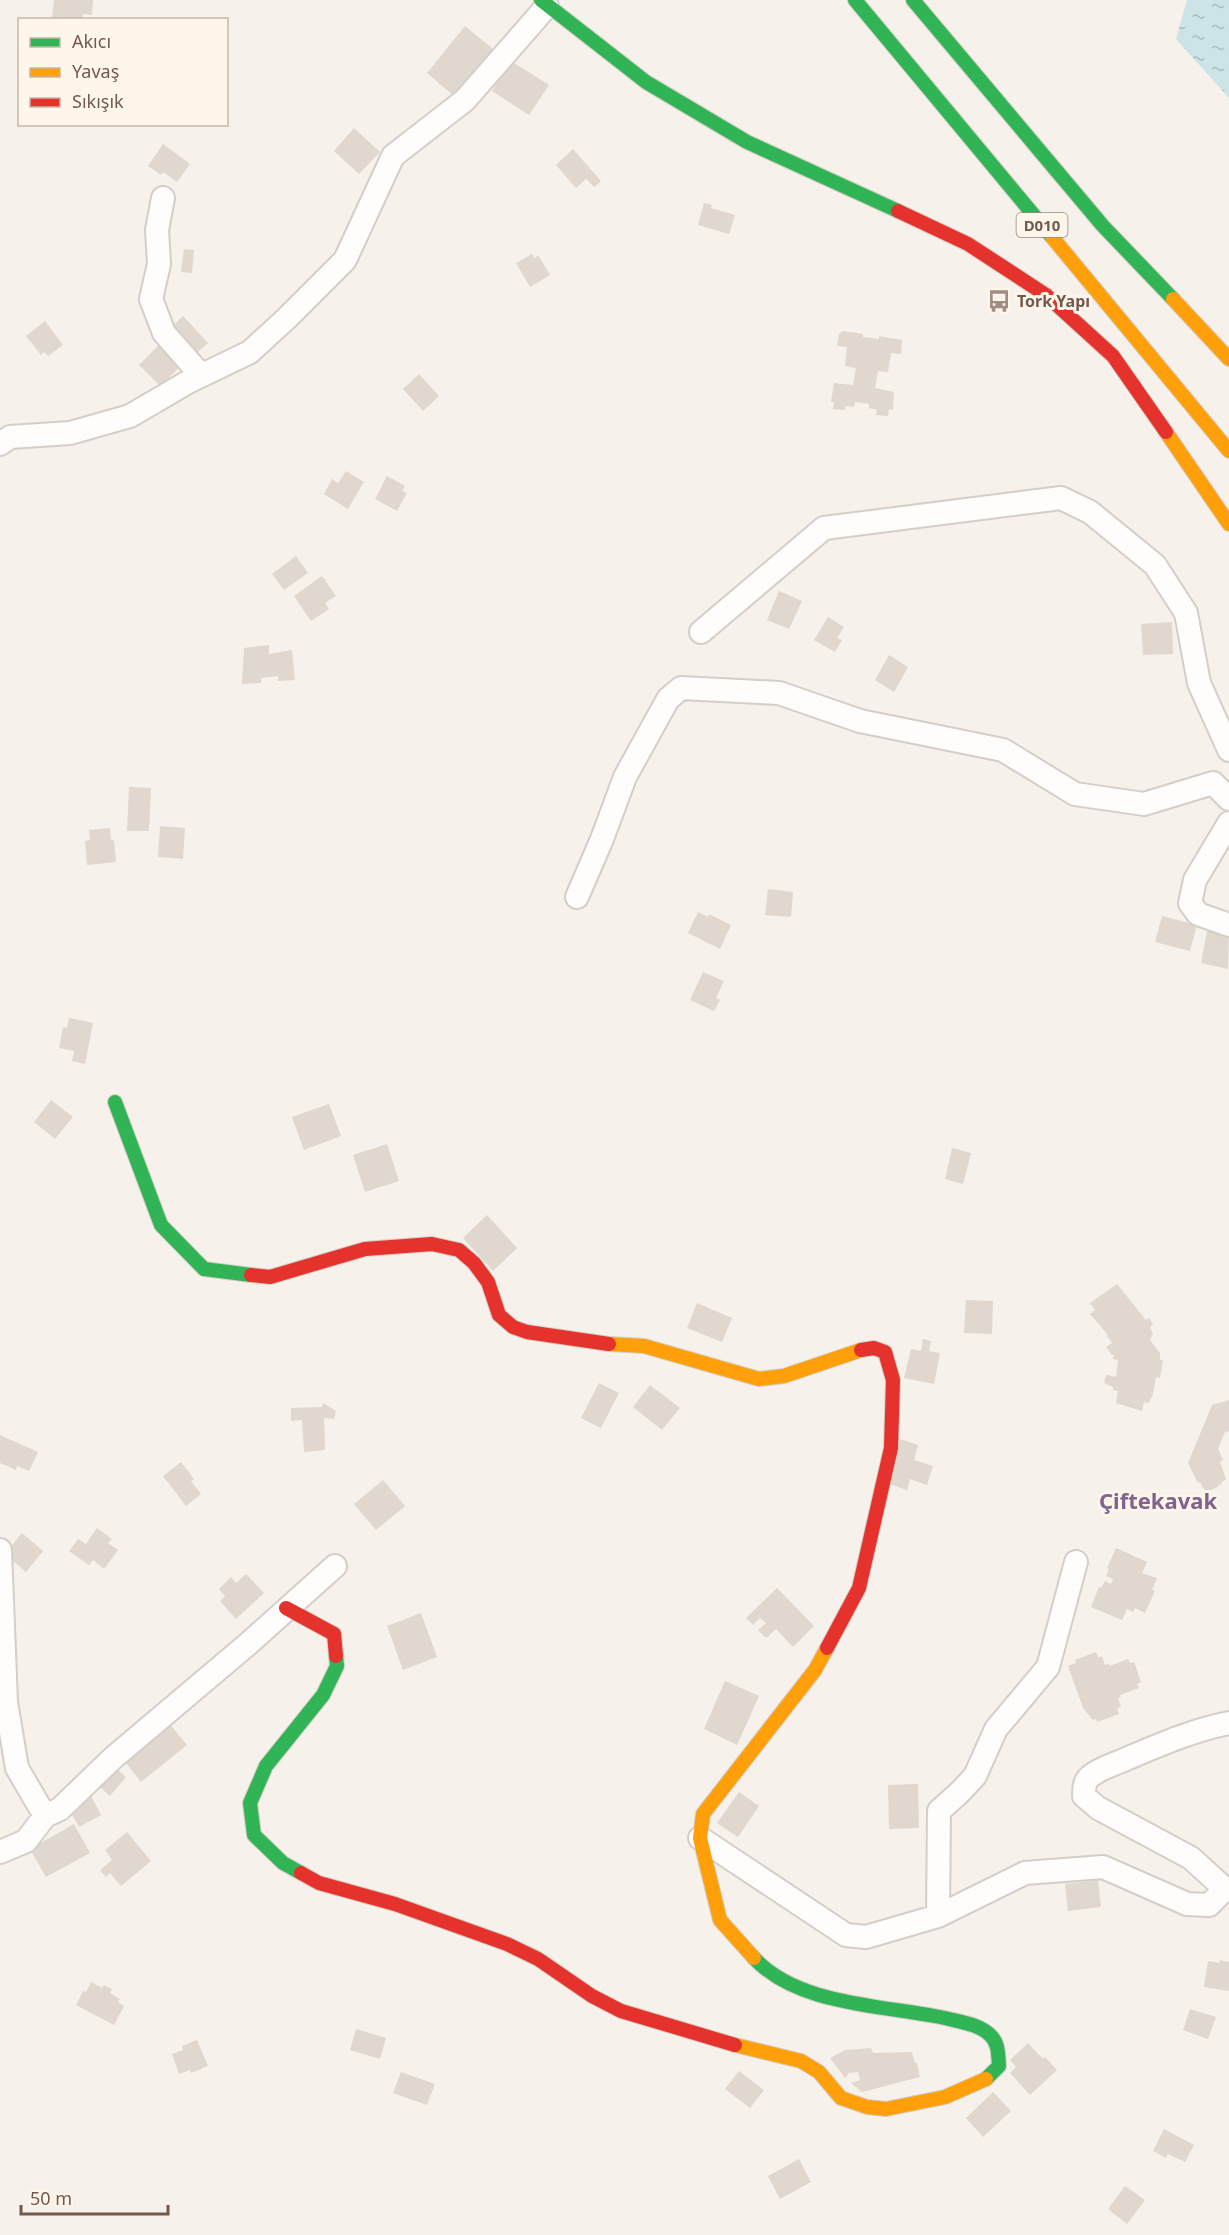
<svg xmlns="http://www.w3.org/2000/svg" width="1229" height="2235" font-family="'Noto Sans',sans-serif">
<style>
.water{fill:url(#water-ripples)}
.building{fill:#e0d7cf}
.lines{fill:none;stroke-linecap:round;stroke-linejoin:round}
.street-casing{stroke:#d5cec8;stroke-width:26}
.fast-casing{stroke:#d5cec6;stroke-width:16}
.slow-casing{stroke:#d5cec6;stroke-width:16}
.jam-casing{stroke:#d5cec6;stroke-width:16}
.street{stroke:#fefdfc;stroke-width:22}
.fast{stroke:#30b455;stroke-width:14}
.slow{stroke:#ff9f0a;stroke-width:14}
.jam{stroke:#e5322d;stroke-width:14}
.labels{text-anchor:middle;dominant-baseline:central;stroke-width:6;stroke-linejoin:round;paint-order:stroke}
.shield{fill:#fef6eb;stroke:#9d887b;stroke-width:1.5}
.shield-label{font-size:15px;font-weight:bold;fill:#73594b}
.poi-label{font-size:16px;font-weight:bold;fill:#73594b;stroke:#fef6eb;text-anchor:start}
.district-label{font-size:22px;font-weight:bold;fill:#80638f;stroke:#fef6eb}
</style>
<defs>
<pattern id="water-ripples" width="26" height="14" patternUnits="userSpaceOnUse" patternTransform="scale(1.5)"><rect width="26" height="14" fill="#cce4e6"/><path d="M2 4q2-2 4 0t4 0M15 11q2-2 4 0t4 0" fill="none" stroke="#aabcbc"/></pattern>
</defs>
<rect width="100%" height="100%" fill="#f6f1ea"/>
<path class="water" d="M1187 0H1229V98L1176 39Z"/>
<path class="building" d="M54 0H93L92 15 83 14 82 19 52 17Z
M465 26 493 49 454 96 427 73Z
M511 61 549 85 529 115 492 91Z
M354 128 380 152 359 174 334 151Z
M163 144 190 164 177 182 163 172 161 175 148 166Z
M573 149 601 181 594 187 586 179 576 188 556 165Z
M704 203 712 205 711 208 735 215 729 234 698 225Z
M184 249 194 250 192 273 181 272Z
M532 254 535 258 538 255 550 275 530 287 516 263Z
M183 316 208 343 191 358 167 332Z
M45 321 63 345 48 356 44 352 41 355 26 336Z
M843 331 863 334V337L879 339V336L902 340 901 354 891 353 888 372 878 371 875 388 894 392 893 410 889 409 888 416 876 415 877 410 869 408V404L855 402 854 407 846 406 845 410 833 409 834 402H831L834 383 853 385 856 368 845 366 847 347 837 346 839 334Z
M159 345 180 367 160 386 139 365Z
M419 374 439 396 423 411 403 389Z
M346 471 364 482 348 509 324 494 332 479 338 483Z
M387 476 405 486 402 491 407 493 397 511 375 499Z
M296 556 308 573 284 590 272 574Z
M322 576 336 596 325 603 329 609 311 621 294 596Z
M779 591 802 601 789 629 767 620Z
M828 617 844 627 837 638 842 640 835 652 814 640Z
M1172 622 1173 654 1143 655 1141 624Z
M269 645V654L292 650 295 680 278 681V676L261 678V683L242 684 244 648Z
M889 655 908 667 894 692 875 680Z
M129 787 151 788 149 831H127Z
M160 826 185 828 183 859 158 857Z
M110 828 111 840H114L116 862 87 865 85 841 90 840 89 830Z
M768 889 793 892 791 917 765 915Z
M698 912 708 917 709 914 731 925 720 949 688 933Z
M1162 916 1197 925 1190 951 1155 942Z
M1208 926 1229 930 1228 969 1201 963Z
M703 972 724 981 716 998 720 1000 714 1011 690 1000Z
M69 1018 93 1023 85 1064 72 1061 74 1051 59 1048 63 1027 67 1028Z
M51 1100 73 1117 55 1139 34 1122Z
M329 1104 341 1136 304 1150 292 1117Z
M387 1144 399 1181 365 1192 353 1155Z
M952 1148 971 1153 963 1184 945 1179Z
M487 1215 517 1248 493 1271 463 1238Z
M1117 1284 1146 1320 1149 1318 1153 1324 1150 1327 1153 1334 1150 1340 1160 1353V1359L1163 1361 1160 1378 1156 1377 1153 1394 1149 1403 1144 1402 1142 1411 1116 1403 1118 1391 1113 1390V1387L1104 1383 1106 1375 1116 1377 1118 1360 1113 1359 1114 1354 1112 1355 1106 1347 1112 1343 1107 1336 1108 1335 1090 1314 1095 1310 1090 1303Z
M966 1300 993 1301 992 1334 964 1333Z
M697 1303 732 1318 722 1342 687 1328Z
M923 1339 931 1341 929 1351 940 1353 934 1384 904 1378 911 1349 921 1351Z
M599 1383 619 1393 601 1428 581 1418Z
M650 1385 680 1408 662 1430 633 1407Z
M1229 1400V1431L1225 1432 1218 1449 1223 1460 1220 1462 1226 1479 1221 1483 1222 1484 1206 1493 1200 1482 1198 1483 1188 1463 1212 1405Z
M323 1403 336 1411 334 1419 324 1418 325 1450 304 1452 302 1420 291 1421V1408L322 1407Z
M0 1435 38 1452 29 1471 17 1466 16 1470 0 1463Z
M900 1439 918 1445 914 1460 933 1466 927 1485 910 1479 907 1490 886 1483Z
M181 1462 194 1479 191 1481 201 1494 186 1506 163 1476Z
M383 1480 405 1506 376 1530 354 1504Z
M97 1528 112 1539 108 1543 118 1550 104 1569 93 1560 89 1565 69 1551 78 1539 86 1544Z
M22 1533 43 1551 26 1572 5 1554Z
M1116 1548 1147 1562 1142 1573 1157 1578 1152 1590 1155 1591 1145 1613 1135 1608 1133 1612 1127 1609 1122 1620 1091 1607 1099 1587 1101 1588 1105 1581 1111 1584 1113 1579 1106 1576 1109 1569 1107 1568Z
M246 1574 264 1593 236 1619 220 1601 225 1596 219 1589 231 1577 236 1583Z
M777 1588 814 1626 793 1647 776 1629 766 1638 758 1630 766 1623 760 1618 753 1625 746 1618Z
M421 1613 437 1657 403 1670 387 1626Z
M1096 1652 1098 1658 1102 1656 1105 1665 1109 1664 1110 1666 1128 1659 1130 1663 1134 1662 1141 1682 1137 1684 1139 1688 1120 1695 1121 1697 1118 1698 1121 1707 1117 1708 1119 1714 1097 1722 1096 1719 1093 1720 1083 1708 1068 1666 1076 1663 1075 1660Z
M725 1681 759 1696 737 1745 704 1729Z
M168 1722 187 1745 141 1782 123 1759Z
M110 1763 126 1777 110 1796 94 1782Z
M918 1784 919 1828 889 1829 888 1785Z
M739 1792 759 1806 738 1837 717 1823Z
M90 1794 101 1815 79 1827 69 1809Z
M74 1824 90 1853 46 1877 30 1849Z
M127 1832 151 1861 121 1886 110 1873 106 1877 100 1870 112 1860 105 1850Z
M1098 1880 1101 1907 1068 1911 1065 1884Z
M1220 1960 1229 1962V1991L1204 1987 1208 1961 1219 1963Z
M91 1982 102 1988 104 1985 112 1989 110 1993 120 1999 118 2002 124 2006 114 2025 76 2005 83 1991 86 1992Z
M1190 2009 1216 2017 1208 2039 1183 2030Z
M356 2029 386 2038 380 2059 350 2050Z
M197 2040 208 2066 191 2073 190 2070 179 2074 172 2054 183 2050 182 2046Z
M1028 2043 1043 2059 1045 2057 1057 2070 1030 2095 1010 2073 1016 2067 1010 2060Z
M871 2048 873 2053 912 2052 915 2063H917L920 2077 862 2092 851 2083 860 2080 858 2072 849 2073 845 2078 830 2058 845 2050Z
M739 2071 764 2090 750 2108 725 2089Z
M401 2072 435 2084 427 2105 393 2093Z
M993 2092 1011 2111 983 2137 966 2118Z
M1164 2129 1194 2145 1185 2162 1168 2154 1166 2158 1153 2151Z
M799 2159 811 2182 780 2199 768 2176Z
M1125 2186 1145 2200 1127 2224 1108 2209Z"/>
<g class="lines">
<g class="street-casing">
<path id="street" d="M163 198 157 230 159 264 151 299 164 333 201 375
M0 444 10 437 70 433 130 416 188 382 250 352 287 318 345 260 393 156 465 100 547 6
M701 632 824 528 1061 498 1090 512 1155 565 1186 613 1199 683 1229 750
M1229 823 1195 880 1190 903 1198 914 1229 925
M577 897 602 839 625 777 668 699 681 688 779 693 860 721 1003 750 1075 794 1144 804 1213 783 1229 799
M0 1550 6 1702 17 1768 45 1816
M1229 1723C1193 1730 1159 1745 1126 1759 1115 1764 1101 1768 1092 1775 1084 1780 1084 1788 1084 1796L1098 1808 1191 1858 1225 1889H1229
M700 1838 846 1935 866 1937 938 1916 1025 1873 1103 1867 1187 1904 1209 1905 1225 1889
M0 1852 26 1841 45 1816 60 1809 113 1758 248 1644 335 1566
M938 1916 939 1811 960 1792 975 1776 996 1729 1048 1667 1076 1562"/>
</g>
<g class="fast-casing">
<path id="fast" d="M541 0 646 82 747 142 898 211
M855 0 1052 237
M913 0 1103 226 1173 299
M115 1102 161 1225 204 1269 251 1275
M301 1873 283 1863 254 1835 250 1803 266 1766 323 1695 337 1666 336 1656
M754 1958C799 2007 888 2005 949 2019 962 2022 981 2025 991 2036 999 2044 998 2055 999 2066L986 2079"/>
</g>
<g class="slow-casing">
<path id="slow" d="M1052 237 1229 451
M1173 299 1229 359
M1166 432 1229 524
M609 1344 644 1346 759 1379 784 1376 861 1350
M754 1958 720 1920 700 1838 703 1814 815 1670 827 1648
M735 2045 801 2061 819 2072 841 2098 867 2107 886 2109 945 2097 986 2079"/>
</g>
<g class="jam-casing">
<path id="jam" d="M898 211 968 244 1046 295 1113 356 1166 432
M251 1275 270 1277 365 1249 432 1244 459 1250 474 1263 488 1282 499 1315 513 1327 527 1332 609 1344
M286 1608 334 1634 336 1656
M827 1648 859 1588 891 1448 893 1380 885 1352 874 1348 861 1350
M301 1873 319 1883 395 1904 507 1944 538 1959 592 1996 621 2011 735 2045"/>
</g>
<use href="#street" class="street"/>
<use href="#fast" class="fast"/>
<use href="#slow" class="slow"/>
<use href="#jam" class="jam"/>
</g>
<defs>
<g id="bus-bare" transform="scale(1.8)"><path d="M-5-6H5V4H4V6H2V4H-2V6H-4V4H-5ZM-3.5-4V0h7V-4ZM-3.5 1.2v1.5H-2V1.2ZM2 1.2v1.5H3.5V1.2Z" fill="#a18e83" stroke="#fef6eb" stroke-width="2.5" paint-order="stroke"/></g>
</defs>
<g fill-rule="evenodd">
<use href="#bus-bare" x="999" y="301"/>
</g>
<g class="labels">
<rect class="shield" x="1016.5" y="213" width="51" height="24" rx="4.5"/>
<g class="shield-label">
<text x="1042" y="225">D010</text>
</g>
<g class="poi-label">
<text x="1017" y="301">Tork Yapı</text>
</g>
<g class="district-label">
<text x="1158" y="1500">Çiftekavak</text>
</g>
</g>
<rect x="18" y="18" width="210" height="108" fill="#fef6eb" stroke="#c6b7ab" stroke-width="1.5"/>
<rect x="30" y="38" width="30" height="9" fill="#30b455" stroke="#c6b7ab" stroke-width="1.5"/>
<text x="72" y="48" font-size="18" fill="#73594b">Akıcı</text>
<rect x="30" y="68" width="30" height="9" fill="#ff9f0a" stroke="#c6b7ab" stroke-width="1.5"/>
<text x="72" y="78" font-size="18" fill="#73594b">Yavaş</text>
<rect x="30" y="98" width="30" height="9" fill="#e5322d" stroke="#c6b7ab" stroke-width="1.5"/>
<text x="72" y="108" font-size="18" fill="#73594b">Sıkışık</text>
<path d="M21 2205v9h147v-9" fill="none" stroke="#73594b" stroke-width="3"/>
<text x="30" y="2205" font-size="18" fill="#73594b" stroke="#fef6eb" stroke-width="4.5" paint-order="stroke">50 m</text>
</svg>
